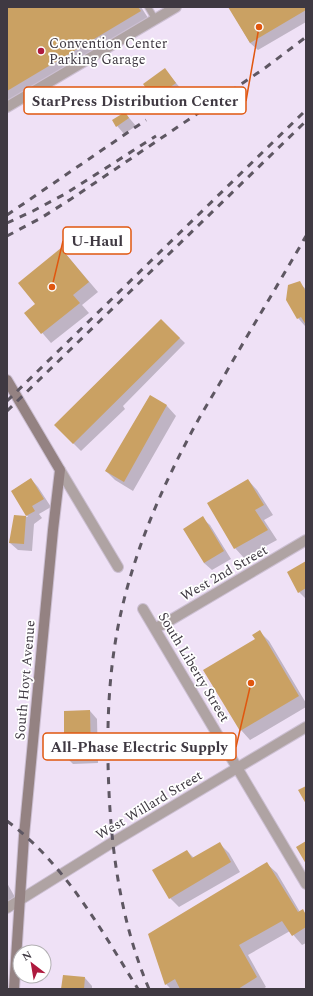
<svg xmlns="http://www.w3.org/2000/svg" width="313" height="996" font-family="Spectral,serif">
<style>
.shadow{fill:#0003}
.building{fill:#caa163}
.lines{fill:none;stroke-linecap:round;stroke-linejoin:round}
.service-casing{stroke:#ccbfd2;stroke-width:8}
.minor-casing{stroke:#ccbfd2;stroke-width:12}
.tertiary-casing{stroke:#ccbfd2;stroke-width:12}
.secondary-casing{stroke:#ccbfd2;stroke-width:12}
.service{stroke:#afa3a3;stroke-width:6}
.minor{stroke:#afa3a3;stroke-width:10}
.tertiary{stroke:#afa3a3;stroke-width:10}
.secondary{stroke:#948282;stroke-width:10}
.rail{stroke:#5e5762;stroke-width:3;stroke-dasharray:7 7;stroke-linecap:butt}
.poi-dot{fill:#ae1a3e;stroke:#fff;stroke-width:1.5}
.labels{text-anchor:middle;dominant-baseline:central;stroke-width:3.5;stroke-linejoin:round;paint-order:stroke}
.poi-label{font-size:14px;fill:#3f3942;stroke:#fff;text-anchor:start}
.street-label{font-size:14px;fill:#3f3942;stroke:#fff}
.leader{fill:none;stroke:#e0570f;stroke-width:1.5}
.callout-dot{fill:#e0570f;stroke:#fff;stroke-width:1.5}
.callout{fill:#fff;stroke:#e0570f;stroke-width:1.5}
.callout-label{font-size:15px;text-anchor:middle;font-weight:bold;fill:#3f3942}
</style>
<rect width="100%" height="100%" fill="#efe1f6"/>
<path class="shadow" d="M7 7H141L150 21 11 103 7 100Z
M229 7H306V22L258 50 250 43Z
M165 70 182 90 167 102 164 99 159 102 151 94Z
M125 113 136 126 124 134 113 121Z
M61 249 70 259 98 292 82 305 89 313 51 343 25 313 37 304Z
M299 283 306 289 305 326 298 318Z
M161 320 185 343 123 406 125 409 81 451 55 425Z
M150 396 167 406 176 416 133 491 115 480 106 471Z
M31 479 38 487 51 507 39 514 42 518 34 524 32 551 18 550 10 543 15 516 28 517 12 491Z
M248 480 257 490 273 515 264 520 277 540 244 558 235 548Z
M202 518 210 525 231 559 212 570 204 563Z
M306 562V599L299 592Z
M260 632 269 641 306 703V707L250 740 241 730 256 640Z
M90 711 97 719 98 763 73 764 65 756Z
M220 844 229 853 240 872 179 907 170 898 187 851 194 858Z
M267 864 277 873 300 912 302 911 306 914V943L302 945 290 931 248 955 266 987 263 989H171L166 984Z
M7 883 16 899 7 904Z
M85 978 92 986V989H62Z"/>
<path class="building" d="M7 7H138L141 11 7 91Z
M228 7H306V10L250 43Z
M165 68 176 83 159 95 156 92 151 95 143 84Z
M125 112 129 118 116 127 112 120Z
M61 248 89 282 73 295 80 303 41 334 24 313 35 304 18 283Z
M300 281 305 290 306 289V325L301 317 297 319 286 300 288 285Z
M161 319 180 338 73 444 54 425Z
M150 395 167 405 124 482 105 471Z
M31 478 44 499 32 506 35 511 26 516 11 491Z
M248 479 264 505 255 510 268 530 234 549 207 503Z
M14 515 26 516 24 544 9 543Z
M203 516 224 551 204 563 183 529Z
M306 561V588L298 593 287 572Z
M260 630 299 696 240 731 203 670 255 639 252 635Z
M90 710 91 756 64 757V711Z
M306 786V804L298 790Z
M306 841V864L296 847Z
M220 842 231 862 169 899 152 870 187 850 192 858Z
M267 862 298 912 303 909 306 915V927L292 936 282 921 239 945 257 977 238 989H180L175 979 165 985 148 934Z
M63 975 85 977 84 989H61Z"/>
<g class="lines">
<g class="service-casing">
<path id="service" d="M148 7 155 19"/>
</g>
<g class="minor-casing">
<path id="minor" d="M60 470 118 567
M143 609 306 884
M155 628 164 624 306 540"/>
</g>
<g class="tertiary-casing">
<path id="tertiary" d="M7 107 176 7
M7 908 113 842 306 727"/>
</g>
<g class="secondary-casing">
<path id="secondary" d="M7 380 60 470 53 530 24 836 14 989"/>
</g>
<use href="#service" class="service"/>
<use href="#minor" class="minor"/>
<use href="#tertiary" class="tertiary"/>
<use href="#secondary" class="secondary"/>
<path class="rail" d="M7 215 146 120
M7 223 33 211 65 194 156 136
M7 236 41 218 71 199 265 68 306 37
M7 401 306 110
M7 411 306 121
M7 821C65 864 100 928 138 989
M149 989C123 928 112 859 109 792 106 728 108 662 124 600 138 544 161 490 188 439 199 417 212 397 224 376 251 329 279 283 306 236"/>
</g>
<circle class="poi-dot" cx="41" cy="51" r="4"/>
<g class="labels">
<g class="poi-label">
<text x="49" y="43">Convention Center<tspan x="49" dy="16">Parking Garage</tspan></text>
</g>
<g class="street-label">
<text transform="translate(224 573) rotate(-30)">West 2nd Street</text>
<text transform="translate(194 667) rotate(59)">South Liberty Street</text>
<text transform="translate(25 680) rotate(-85)">South Hoyt Avenue</text>
<text transform="translate(149 805) rotate(-31)">West Willard Street</text>
</g>
</g>
<path class="leader" d="M259 27L246 101M52 287L63 241M251 683L236 747"/>
<g class="callout-dot">
<circle cx="259" cy="27" r="4"/>
<circle cx="52" cy="287" r="4"/>
<circle cx="251" cy="683" r="4"/>
</g>
<g class="callout">
<rect x="24" y="87" width="222" height="27" rx="4"/>
<rect x="63" y="227" width="68" height="27" rx="4"/>
<rect x="43" y="733" width="193" height="27" rx="4"/>
</g>
<g class="callout-label">
<text x="135" y="106">StarPress Distribution Center</text>
<text x="97" y="246">U-Haul</text>
<text x="139" y="752">All-Phase Electric Supply</text>
</g>
<rect width="313" height="996" fill="none" stroke="#3f3942" stroke-width="16"/>
<g transform="translate(32 964) rotate(329)"><circle r="19" fill="#ffffff" stroke="#b2b0b3"/>
<path d="M0-3L7 15L0 10L-7 15Z" fill="#ae1a3e"/>
<text y="-6" font-size="11" font-weight="bold" text-anchor="middle" fill="#3f3942">N</text>
</g>
</svg>
